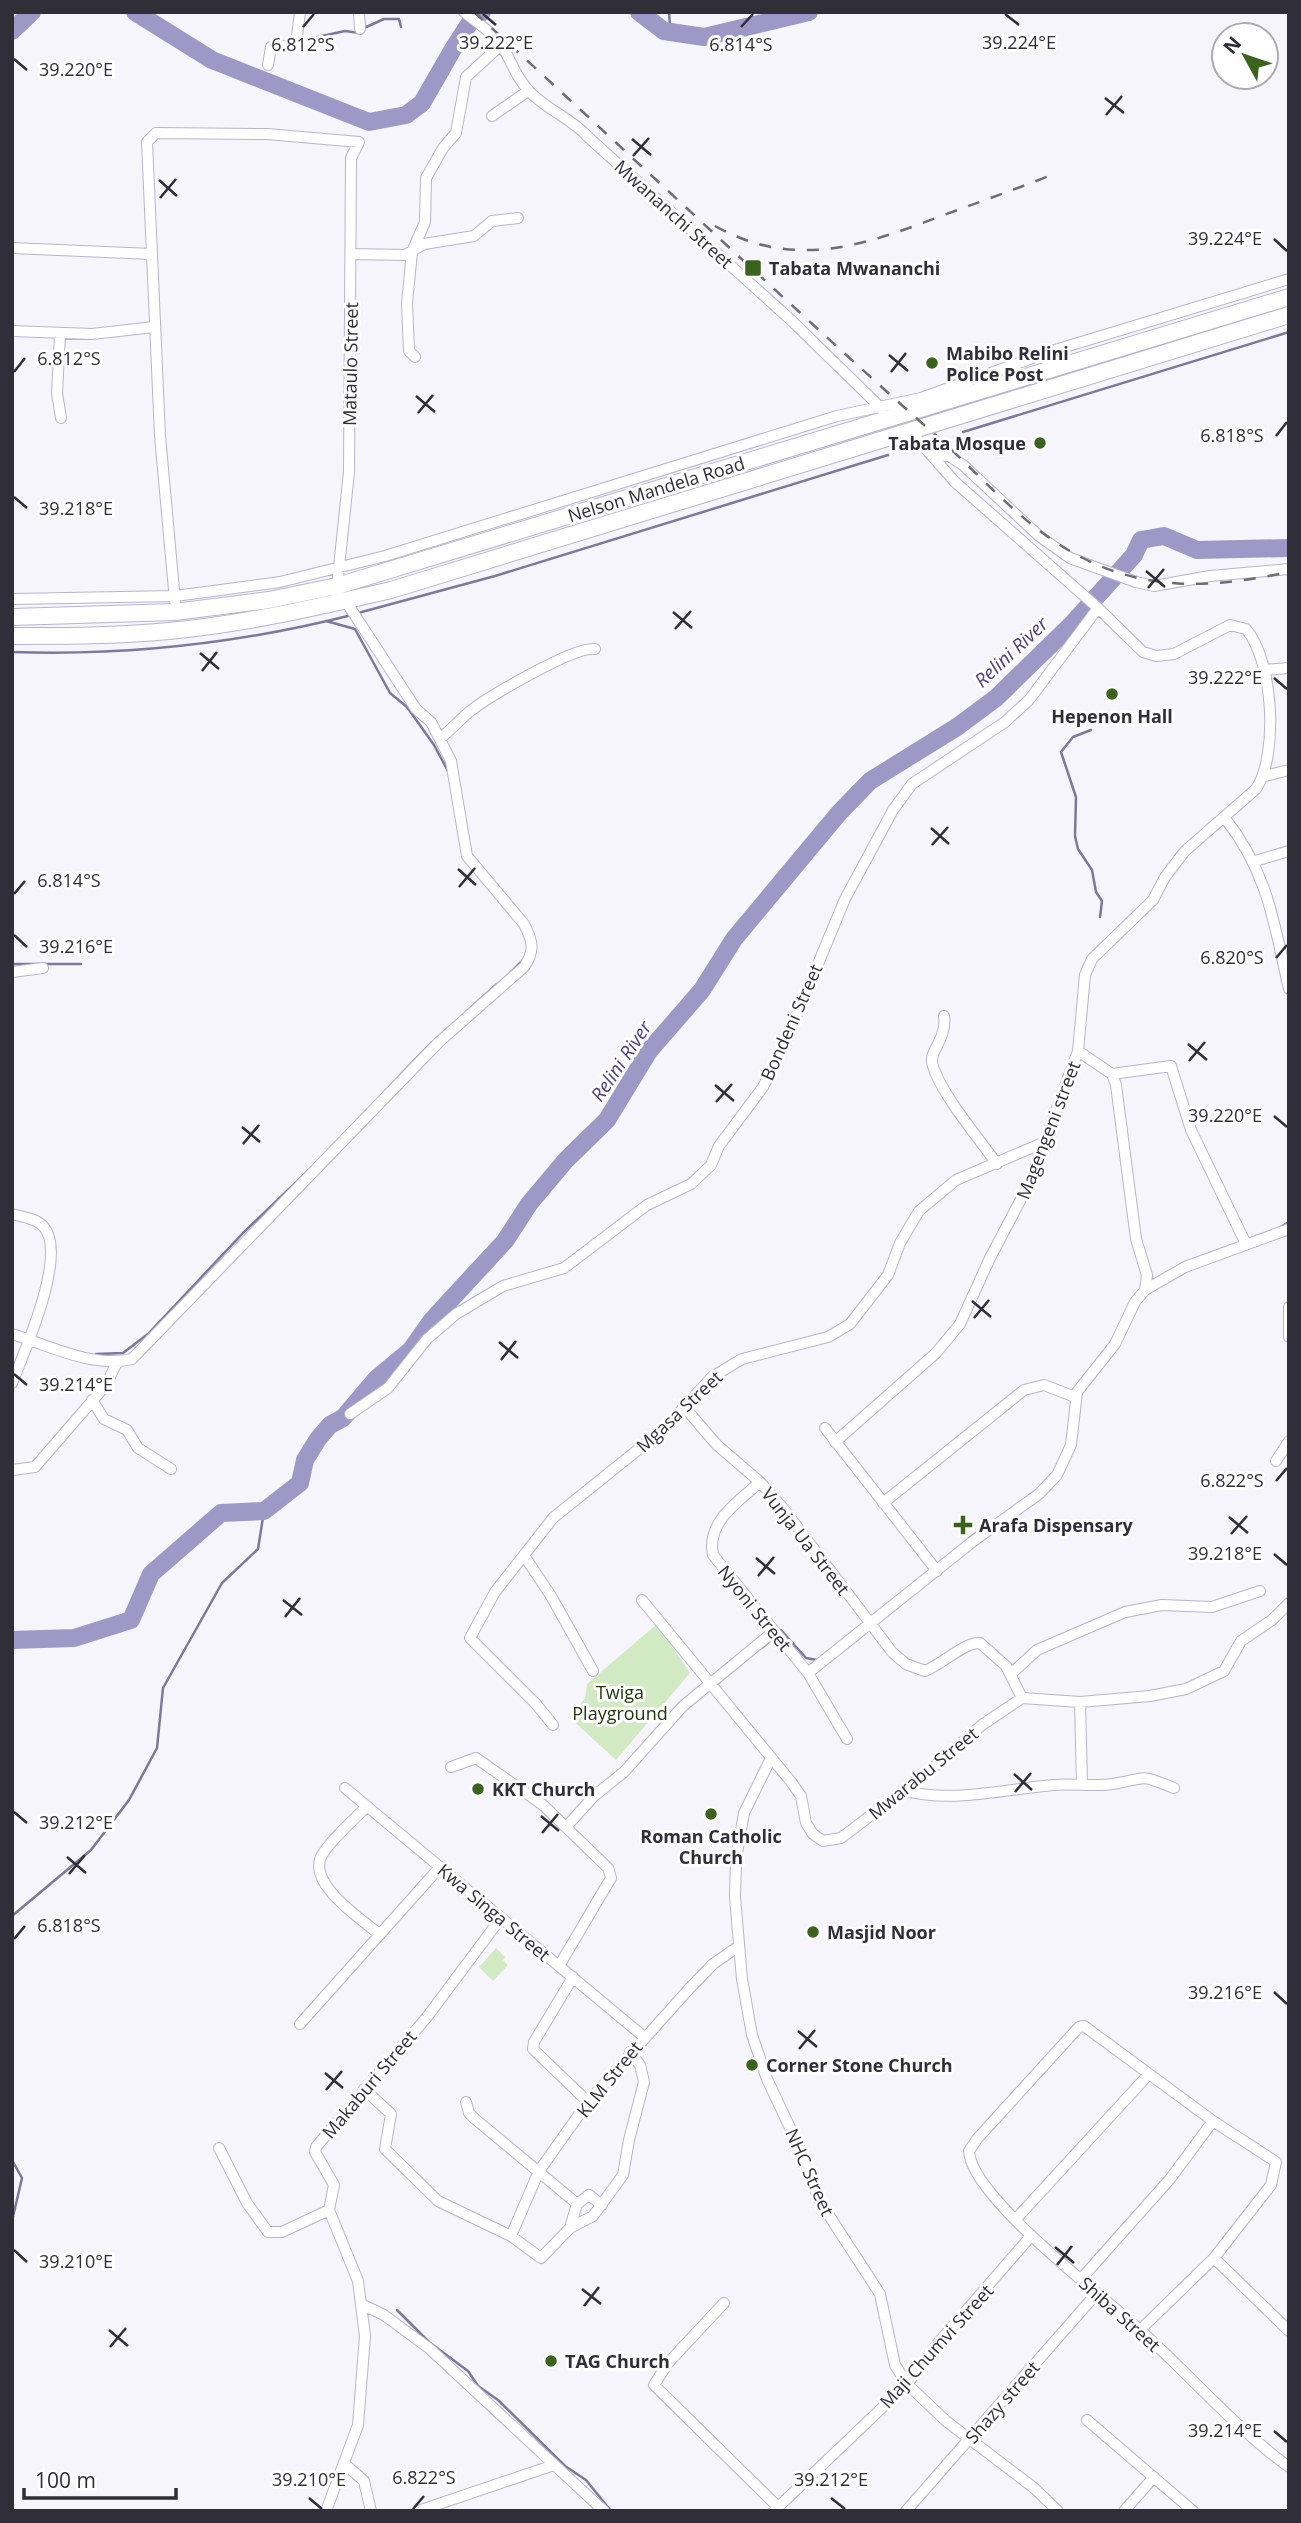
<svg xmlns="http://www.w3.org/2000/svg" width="1301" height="2523" font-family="'Open Sans',sans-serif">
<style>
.green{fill:#d2eac4}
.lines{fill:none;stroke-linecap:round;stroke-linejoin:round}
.stream{stroke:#7d789c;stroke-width:2.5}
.river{stroke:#9e98c7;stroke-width:18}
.street-casing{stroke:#b7b4d0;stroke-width:12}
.primary-casing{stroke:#b7b4d0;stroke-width:18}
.street{stroke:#fff;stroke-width:10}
.primary{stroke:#fff;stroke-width:16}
.rail{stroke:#6e6d76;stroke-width:2.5;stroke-dasharray:12 12;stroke-linecap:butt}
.ticks{fill:none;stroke:#2f2e39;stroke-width:2.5}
.poi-dot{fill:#3b631e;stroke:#fff;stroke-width:2.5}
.labels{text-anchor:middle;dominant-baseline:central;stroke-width:6;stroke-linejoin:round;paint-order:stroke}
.street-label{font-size:18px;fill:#2f2e39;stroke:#fff}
.poi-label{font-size:18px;font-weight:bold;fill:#2f2e39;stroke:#fff;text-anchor:start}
.park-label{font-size:18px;fill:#1b3505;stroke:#fff}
.water-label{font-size:19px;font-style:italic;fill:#4d417d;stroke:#fff}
.ticks-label{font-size:18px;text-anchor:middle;fill:#2f2e39;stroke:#fff;stroke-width:6;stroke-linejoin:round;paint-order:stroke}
</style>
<rect width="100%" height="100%" fill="#f6f5fb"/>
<path class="green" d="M657 1624 690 1673 616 1760 570 1718 585 1698 587 1684Z
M496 1948 505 1957 503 1960 508 1965 493 1981 479 1967Z"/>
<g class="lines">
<path class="stream" d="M364 28 384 19H399L401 27
M664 31 670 26 669 12
M299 41 345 31 360 33
M963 432 1289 332
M358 613 495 576 888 455
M326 621 355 629 390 693 407 707 434 745 448 771
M12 652C127 656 241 643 352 615
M1091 730 1073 737 1061 752 1076 797 1075 836 1078 849 1092 870 1096 892 1102 901 1100 917
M12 964H81
M510 973 523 960
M466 1012 497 984
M400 1075 432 1042
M1277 1229 1289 1222
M96 1354 123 1353 148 1334 243 1233 311 1168
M969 1538 1001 1516
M781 1630 806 1658 817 1660
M763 1647 772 1639
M12 1916 91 1850 129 1800 157 1748 163 1688 222 1583 258 1549 264 1511
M12 2160 22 2178 12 2221
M12 2296V2309
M397 2310 429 2342 468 2371 478 2386 498 2400 565 2466 586 2480 611 2511"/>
<path class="river" d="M135 12 212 60 369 122 406 115 422 103 453 49 469 24 482 12
M639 12 664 31 704 37 809 12
M12 31 32 12
M12 1640 74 1638 131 1620 151 1574 221 1513 264 1511 300 1483 305 1460 318 1439 330 1425 343 1418 376 1379 411 1350 432 1320 505 1241 529 1204 566 1160 607 1120 649 1051 702 990 734 939 839 813 870 781 957 727 996 698 1072 624 1134 555 1141 540 1164 536 1197 550 1289 548"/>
<g class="street-casing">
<path id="street" d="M359 12 360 29
M464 12C476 22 492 32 501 45 511 59 515 77 529 91 546 110 572 118 588 137L792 321 882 409
M268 65 271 47 296 45 300 12
M492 116 528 91
M12 248 152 254
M351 254 405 255 424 244 474 236 492 221 518 218
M12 331 92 334 154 327
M60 334 57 393 61 418
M415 357 409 351 407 303 412 252 425 222 426 178 443 148 456 133 466 77 501 45
M932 455 949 456 963 465 1039 536 1070 558 1136 582 1154 586 1210 576 1289 569
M12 599 175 596 280 582 385 556 837 416 921 398 1055 350 1289 279
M175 601 160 436 147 142 156 133 267 134 359 142 351 158 349 472 337 586
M1264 670 1289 668
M441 738C450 730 460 720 469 712 488 697 574 646 595 649
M1265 776 1289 770
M1224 817C1268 872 1274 923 1289 989
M1255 861 1289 851
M12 972 43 968
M944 1016C947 1038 930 1051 932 1062 937 1089 980 1140 997 1164
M1078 1051 1112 1074 1116 1085 1136 1239 1147 1275 1145 1290
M1112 1074 1171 1066 1191 1130 1245 1242
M12 1214C22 1217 35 1218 43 1226 69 1253 24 1352 12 1383
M1289 1307V1337
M12 1334C50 1346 92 1368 132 1359L439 1042 524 967C535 951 533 941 524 924L467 856 451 761 431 722 416 709 345 600
M92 1400 104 1419 127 1430 138 1448 171 1469
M686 1409 717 1445 760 1482 783 1508 892 1652 906 1664 925 1671C941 1665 966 1641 980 1643L1006 1666 1022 1698
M350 1414 388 1388 427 1339 456 1314 503 1286 564 1268 647 1205 691 1184 711 1165 719 1146 763 1087 788 1036 845 899 893 810 912 784 1005 722 1029 700 1098 608
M825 1428 937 1571
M835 1442 936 1353 960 1324 990 1258 1029 1184 1078 1051 1085 975 1092 959 1153 900 1165 877 1185 851 1256 789C1279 754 1273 660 1246 629L1230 625 1174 654 1156 656 1143 652 1098 608 955 482 911 432
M1276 1461 1289 1441
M12 1470 35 1467 106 1385 117 1362
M760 1482C738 1502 706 1522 713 1555L808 1673 847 1739
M883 1503 1024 1390 1044 1385 1075 1397
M525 1557 551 1596 593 1671
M642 1600 792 1783 801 1796 806 1823 813 1834 823 1841 841 1838 928 1772 982 1725 1022 1698 1080 1702 1150 1696 1186 1689 1224 1671 1241 1641 1272 1620 1289 1603
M808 1673 972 1542 1039 1494 1057 1475 1071 1445 1077 1392 1115 1344 1135 1302 1145 1290 1185 1267 1289 1229
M1011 1674 1037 1650 1125 1612 1162 1605 1212 1607 1260 1591
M1080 1702 1082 1784
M553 1725 536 1704 470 1638 495 1592 553 1518 665 1428 712 1377 742 1359 828 1337 850 1324 888 1275 900 1243 919 1211 956 1180 1045 1142
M771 1758 744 1813 736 1859 735 1897 742 1979 752 2035 767 2079 800 2149 819 2200 880 2294 895 2365 907 2384 946 2421 1034 2488 1058 2511
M451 1767 476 1758 543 1805 608 1868 611 1878 559 1966
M345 1788 643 2036
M903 1790C949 1804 1006 1789 1053 1785 1073 1783 1093 1787 1113 1784 1149 1778 1137 1773 1174 1788
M367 1806C352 1822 333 1837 322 1855 306 1883 360 1918 379 1934
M567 1826 594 1796 624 1772 683 1706 773 1632
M573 1977 534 2042 533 2049 588 2102
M300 2024 440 1867
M364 2089 391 2114 385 2149 438 2201 511 2236 541 2258 570 2228 593 2216 623 2175 629 2140 644 2082 640 2065 630 2052
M466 2102 469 2113 475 2119 575 2202 577 2204 589 2195 602 2205
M219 2148 247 2203 268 2232H282L329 2210
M1016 2219 1149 2074
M570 2228 577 2204
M511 2236 539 2171 588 2102 688 1990 713 1964 739 1946
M1214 2258 1271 2185 1276 2162 1213 2121 1084 2026 1079 2027 977 2139 969 2151C970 2196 1104 2297 1140 2330 1190 2375 1234 2427 1289 2467
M1081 2279 1170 2179 1213 2121
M724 2303 668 2363 654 2385 778 2507
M363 2305 384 2315 430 2349 604 2511
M1140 2330 1214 2258 1289 2331
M1087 2420 1193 2511
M346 2465 364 2481 371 2511
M326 2511 358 2425 365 2336 358 2281 329 2210 334 2185 315 2152 316 2147 427 2017 501 1918
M418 2511 554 2465
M774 2511 907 2384 939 2342 1031 2236
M906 2511 1097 2293
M1124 2511 1154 2477"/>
</g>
<g class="primary-casing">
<path id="primary" d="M12 617 175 612 269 600 337 586 1289 297
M12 636C65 636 116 636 169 631 244 624 318 607 391 590L1289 315"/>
</g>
<use href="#street" class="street"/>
<use href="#primary" class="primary"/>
<path class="rail" d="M474 12C630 154 783 300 941 440 986 481 1028 531 1083 558 1152 593 1216 587 1289 572
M715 226C794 270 863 246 941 216 980 202 1018 188 1057 173"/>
</g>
<path class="ticks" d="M483 14 496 25M1005 14 1019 25M303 27 314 14M741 27 753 14M14 59 27 70M1105 98 1124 113M1106 115 1122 96M632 139 651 155M633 156 649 138M159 180 177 196M160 198 176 179M1274 239 1287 251M889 355 908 371M14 372 25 358M891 372 906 353M416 396 435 412M418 413 433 395M1276 436 1287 422M14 497 27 508M1146 571 1165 587M1148 588 1164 569M673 612 692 628M675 629 691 611M200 653 219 669M202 671 217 652M1274 678 1287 689M931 828 949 844M932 845 948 827M458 869 476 885M459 887 475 868M14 894 25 881M14 935 27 947M1276 958 1287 945M1188 1044 1207 1060M1189 1061 1205 1042M715 1085 734 1101M716 1102 732 1084M1274 1116 1287 1127M242 1127 260 1142M243 1144 259 1125M972 1301 991 1317M974 1318 989 1300M499 1342 518 1358M501 1360 516 1341M14 1374 27 1385M1276 1481 1287 1468M1229 1517 1248 1533M1231 1534 1247 1516M1274 1554 1287 1565M756 1558 775 1574M758 1576 774 1557M283 1600 302 1615M285 1617 300 1598M1014 1774 1032 1790M1015 1792 1031 1773M14 1812 27 1823M541 1816 559 1831M542 1833 558 1814M67 1857 86 1873M69 1874 85 1855M14 1939 25 1926M1274 1992 1287 2004M798 2031 817 2047M799 2049 815 2030M325 2073 343 2088M326 2090 342 2071M1055 2247 1074 2263M14 2250 27 2262M1057 2265 1072 2246M582 2289 601 2304M584 2306 599 2287M109 2330 128 2346M110 2347 126 2328M1274 2431 1287 2442M309 2498 322 2509M831 2498 845 2509M413 2509 424 2496"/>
<g class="poi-dot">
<rect x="744" y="259" width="18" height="18" rx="3.5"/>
<circle cx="932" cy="363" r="7"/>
<circle cx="1040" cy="443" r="7"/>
<circle cx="1112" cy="694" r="7"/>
<path d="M959.5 1514.5h7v7h7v7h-7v7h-7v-7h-7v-7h7z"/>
<circle cx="478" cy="1789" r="7"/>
<circle cx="711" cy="1814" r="7"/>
<circle cx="813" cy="1932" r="7"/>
<circle cx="752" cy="2065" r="7"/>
<circle cx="551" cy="2361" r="7"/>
</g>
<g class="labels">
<g class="street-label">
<text transform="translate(674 214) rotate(42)">Mwananchi Street</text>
<text transform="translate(350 364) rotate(-89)">Mataulo Street</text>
<text transform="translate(656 489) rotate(-17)">Nelson Mandela Road</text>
<text transform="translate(791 1022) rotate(-66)">Bondeni Street</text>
<text transform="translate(1048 1130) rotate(-69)">Magengeni street</text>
<text transform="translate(679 1411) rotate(-43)">Mgasa Street</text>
<text transform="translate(806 1541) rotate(52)">Vunja Ua Street</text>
<text transform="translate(755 1608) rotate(51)">Nyoni Street</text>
<text transform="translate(923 1773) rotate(-39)">Mwarabu Street</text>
<text transform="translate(494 1912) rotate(40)">Kwa Singa Street</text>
<text transform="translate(609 2079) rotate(-51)">KLM Street</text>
<text transform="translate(369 2084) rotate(-50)">Makaburi Street</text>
<text transform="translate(810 2172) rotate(66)">NHC Street</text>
<text transform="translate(1120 2314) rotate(42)">Shiba Street</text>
<text transform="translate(936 2346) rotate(-48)">Maji Chumvi Street</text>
<text transform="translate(1002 2402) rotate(-49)">Shazy street</text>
</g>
<g class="poi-label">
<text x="769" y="268">Tabata Mwananchi</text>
<text x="946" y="353">Mabibo Relini<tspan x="946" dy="21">Police Post</tspan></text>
<text x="1026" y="443" text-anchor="end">Tabata Mosque</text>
<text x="1112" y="716" text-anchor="middle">Hepenon Hall</text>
<text x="979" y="1525">Arafa Dispensary</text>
<text x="492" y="1789">KKT Church</text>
<text x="711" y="1836" text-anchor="middle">Roman Catholic<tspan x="711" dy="21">Church</tspan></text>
<text x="827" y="1932">Masjid Noor</text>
<text x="766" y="2065">Corner Stone Church</text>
<text x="565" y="2361">TAG Church</text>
</g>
<g class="park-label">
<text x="620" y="1692">Twiga<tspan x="620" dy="21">Playground</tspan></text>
</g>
<g class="water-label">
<text transform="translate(1011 652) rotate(-43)">Relini River</text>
<text transform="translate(621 1061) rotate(-56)">Relini River</text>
</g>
</g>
<g class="ticks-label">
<text x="496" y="49">39.222°E</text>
<text x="1019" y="49">39.224°E</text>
<text x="303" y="51">6.812°S</text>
<text x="741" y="51">6.814°S</text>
<text x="76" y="76">39.220°E</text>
<text x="1225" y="245">39.224°E</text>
<text x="69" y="365">6.812°S</text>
<text x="1232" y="442">6.818°S</text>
<text x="76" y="515">39.218°E</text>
<text x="1225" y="684">39.222°E</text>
<text x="69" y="887">6.814°S</text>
<text x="76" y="953">39.216°E</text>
<text x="1232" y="964">6.820°S</text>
<text x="1225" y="1122">39.220°E</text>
<text x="76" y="1391">39.214°E</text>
<text x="1232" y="1487">6.822°S</text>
<text x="1225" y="1560">39.218°E</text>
<text x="76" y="1829">39.212°E</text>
<text x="69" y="1932">6.818°S</text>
<text x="1225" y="1999">39.216°E</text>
<text x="76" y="2268">39.210°E</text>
<text x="1225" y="2437">39.214°E</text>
<text x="424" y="2484">6.822°S</text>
<text x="309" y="2486">39.210°E</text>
<text x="831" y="2486">39.212°E</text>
</g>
<rect width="1301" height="2523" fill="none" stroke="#2f2e39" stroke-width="28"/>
<g transform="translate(1245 56) rotate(310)"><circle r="33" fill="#ffffff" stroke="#acabb0" stroke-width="2"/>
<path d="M0-5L12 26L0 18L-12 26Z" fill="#3b631e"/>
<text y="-10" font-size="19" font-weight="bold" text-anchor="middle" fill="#2f2e39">N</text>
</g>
<path d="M24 2488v10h152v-10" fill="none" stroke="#2f2e39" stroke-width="3.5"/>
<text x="35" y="2488" font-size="21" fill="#2f2e39" stroke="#ffffff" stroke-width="5" paint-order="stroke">100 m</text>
</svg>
